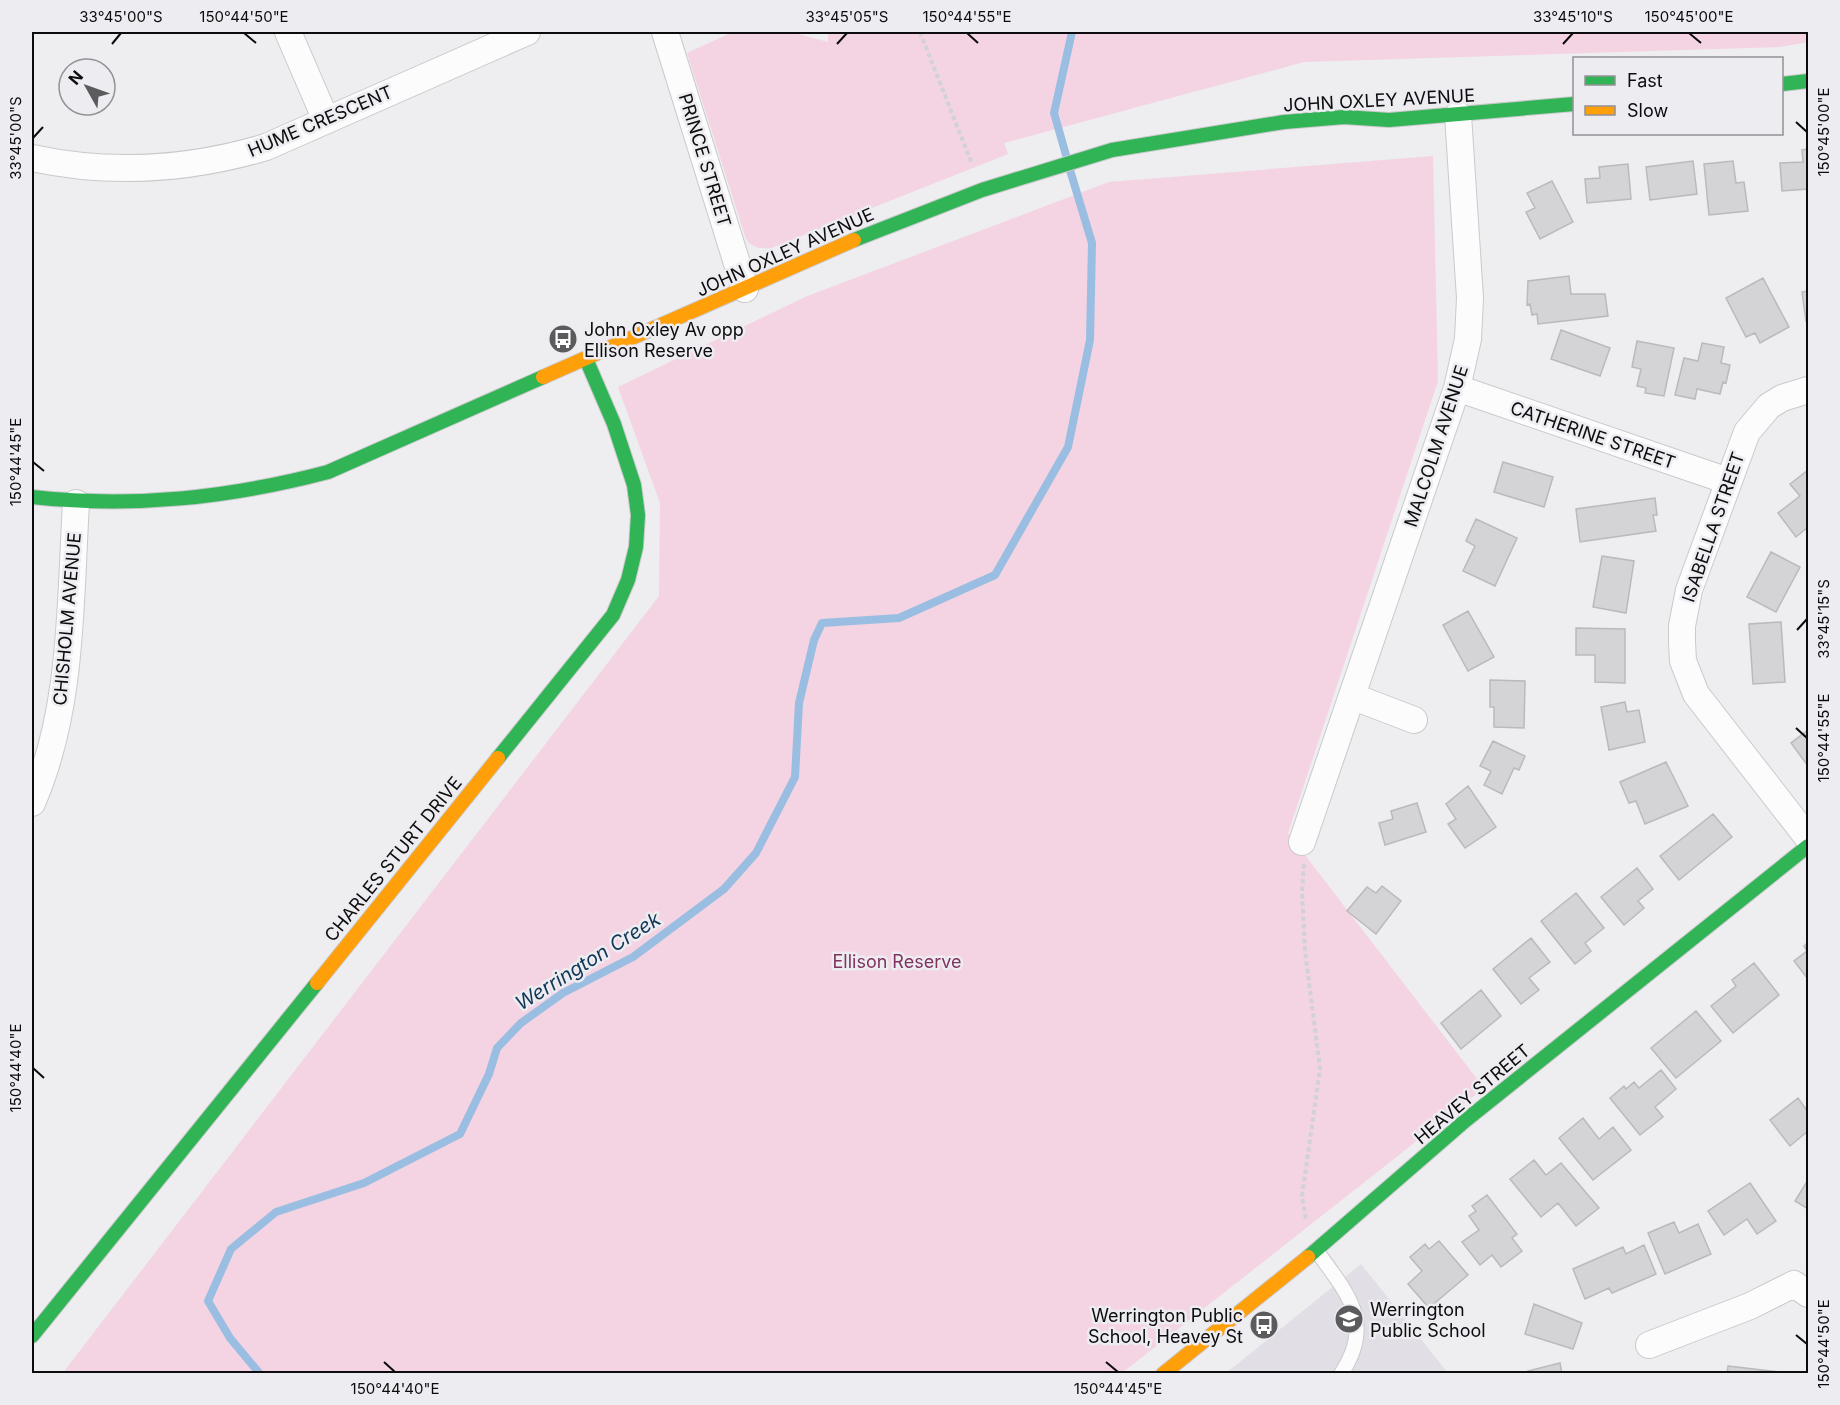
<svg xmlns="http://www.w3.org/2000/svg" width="1840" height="1405" font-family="Inter,sans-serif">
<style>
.built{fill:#e1dee6}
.green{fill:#f4d3e3}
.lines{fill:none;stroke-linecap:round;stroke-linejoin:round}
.stream{stroke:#9abee1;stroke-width:8}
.building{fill:#d4d3d5;stroke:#bab9bb;stroke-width:1.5}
.lane-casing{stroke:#cac9cc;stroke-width:16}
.street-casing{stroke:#cac9cc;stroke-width:28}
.fast-casing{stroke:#cac9cc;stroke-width:16}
.slow-casing{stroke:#cac9cc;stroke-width:16}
.path{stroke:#d2d2d3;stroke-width:4;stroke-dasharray:4.5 3;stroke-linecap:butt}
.lane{stroke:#fcfcfd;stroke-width:14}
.street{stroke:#fcfcfd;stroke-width:26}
.fast{stroke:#30b455;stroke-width:14}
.slow{stroke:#ff9f0a;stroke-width:14}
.ticks{fill:none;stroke:#0c0b0d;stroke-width:2}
.labels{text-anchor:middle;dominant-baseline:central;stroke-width:5;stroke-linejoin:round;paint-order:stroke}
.street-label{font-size:18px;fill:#0c0b0d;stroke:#edecf1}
.poi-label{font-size:18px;fill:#0c0b0d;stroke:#edecf1;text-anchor:start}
.park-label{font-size:18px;fill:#82325d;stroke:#edecf1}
.water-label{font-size:20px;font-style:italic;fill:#103757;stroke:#edecf1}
.neatline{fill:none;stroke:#0c0b0d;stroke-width:2}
.ticks-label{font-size:15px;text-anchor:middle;fill:#0c0b0d}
</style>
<rect width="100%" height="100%" fill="#eeedf0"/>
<path class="built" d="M1361 1264 1448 1373 1225 1374Z"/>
<path class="green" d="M733 32H791L828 42V32H1808V42L1780 47 1304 62 1004 143 1008 154 771 248C761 249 752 248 746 239L687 53Z
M1433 156 1438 381 1288 833 1484 1088 1122 1373 62 1374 659 596 660 503 618 387 805 297 1109 182Z"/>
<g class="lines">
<path class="stream" d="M1066 155 1054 113 1072 32
M260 1374 230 1338 208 1301 231 1249 276 1212 364 1183 460 1134 489 1074 497 1048 521 1023 563 993 633 957 724 889 756 853 795 777 799 703 814 640 822 623 899 618 995 575 1068 447 1090 340 1092 243 1070 170"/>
</g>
<path class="building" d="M1808 149V189L1782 191 1780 163 1803 162 1802 150Z
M1693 161 1697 194 1650 200 1646 167Z
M1733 161 1736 183 1744 182 1748 211 1709 215 1704 164Z
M1628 164 1631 199 1587 203 1585 179 1600 178 1599 167Z
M1552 181 1573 222 1540 239 1526 212 1535 208 1527 193Z
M1569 276 1571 294H1605L1608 316 1538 324 1537 314 1532 315 1530 304 1527 305 1528 281Z
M1763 278 1789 327 1760 343 1755 333 1746 337 1726 298Z
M1808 291V321H1806L1802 292Z
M1561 330 1610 348 1600 376 1551 359Z
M1637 341 1674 348 1664 396 1645 393 1646 388 1637 386 1641 369 1632 367Z
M1702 343 1724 347 1721 363 1730 365 1726 383 1723 382 1720 394 1697 389 1695 399 1675 395 1684 358 1698 361Z
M1503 462 1553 477 1544 507 1494 492Z
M1808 470V527L1796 537 1778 513 1800 496 1790 484Z
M1655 498 1657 515H1653L1656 531 1580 542 1576 509Z
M1476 519 1517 538 1495 586 1463 571 1475 546 1466 541Z
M1771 552 1800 567 1776 612 1747 597Z
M1602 556 1634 561 1626 613 1593 607Z
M1468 611 1494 657 1468 671 1443 625Z
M1781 622 1785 682 1753 684 1749 624Z
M1576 628 1625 629V683L1595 682V655H1576Z
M1490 680 1525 681 1524 728 1494 727V707H1490Z
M1625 702 1627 712 1639 710 1645 742 1609 750 1601 707Z
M1808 730V766L1791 743Z
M1493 741 1525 756 1519 770 1514 768 1502 794 1484 785 1491 771 1480 766Z
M1666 762 1688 806 1645 824 1636 801 1629 803 1620 782Z
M1468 786 1496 827 1465 848 1448 824 1456 819 1446 804Z
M1417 803 1426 832 1385 845 1379 823 1393 819 1391 811Z
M1713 814 1732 837 1679 880 1660 856Z
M1637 868 1653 889 1638 901 1644 908 1624 925 1601 897Z
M1382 886 1401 901 1376 934 1347 911 1367 887 1376 893Z
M1576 893 1604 928 1585 943 1591 951 1575 964 1541 921Z
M1531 938 1550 962 1529 978 1539 990 1521 1004 1493 969Z
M1808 942V979L1794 961 1807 951 1804 946Z
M1754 963 1779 995 1733 1033 1711 1006 1736 986 1732 980Z
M1481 990 1501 1016 1461 1049 1441 1023Z
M1696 1011 1721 1041 1676 1078 1651 1048Z
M1661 1070 1676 1089 1655 1107 1663 1117 1640 1135 1610 1098 1624 1086 1626 1089 1634 1082 1639 1088Z
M1798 1098 1808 1112V1131L1790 1146 1770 1120Z
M1583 1118 1599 1139 1613 1127 1631 1150 1593 1180 1559 1138Z
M1534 1160 1546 1175 1561 1163 1599 1208 1576 1226 1558 1203 1541 1217 1510 1179Z
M1808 1180V1209L1795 1201Z
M1750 1183 1776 1221 1757 1234 1747 1219 1724 1235 1708 1211Z
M1487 1195 1517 1234 1512 1238 1522 1251 1501 1267 1492 1255 1480 1265 1462 1242 1479 1230 1469 1216 1476 1211 1472 1206Z
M1674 1222 1679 1233 1698 1224 1711 1254 1665 1274 1648 1233Z
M1439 1241 1468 1275 1429 1308 1408 1284 1422 1271 1410 1257 1425 1244 1429 1249Z
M1644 1245 1656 1274 1612 1293 1609 1288 1585 1299 1573 1269 1623 1247 1626 1254Z
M1534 1304 1582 1323 1573 1349 1525 1334Z
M1560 1363 1562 1374H1529L1528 1371Z
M1728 1366 1779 1372V1374H1727Z"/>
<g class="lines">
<g class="lane-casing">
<path id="lane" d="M1316 1250C1346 1292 1376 1322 1341 1374"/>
</g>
<g class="street-casing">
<path id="street" d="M288 32 326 120
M665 32 745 289
M32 158C111 175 189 170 266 147L527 32
M1457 388 1728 481
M1808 390 1782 398 1769 406 1747 432 1689 590 1682 626V642L1683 661 1696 694 1808 838
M1354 697 1414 720
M32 803C73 709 70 603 76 503
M1302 842 1457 388 1468 339 1470 298 1458 115
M1649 1345 1750 1306 1794 1284 1808 1294"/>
</g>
<g class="fast-casing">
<path id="fast" d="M1782 84 1808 81
M854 240 982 190 1112 150 1284 122 1344 117 1389 120 1574 104
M32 497C134 508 229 498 328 472L543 377
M498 758 613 615 628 580 636 547 638 515 634 485 614 424 586 359
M1308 1257 1466 1120 1808 846
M32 1336 317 983"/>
</g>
<g class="slow-casing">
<path id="slow" d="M543 377 854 240
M317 983 498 758
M1163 1374 1308 1257"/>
</g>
<path class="path" d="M920 32 972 164
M1304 864 1302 893 1305 951 1320 1069 1302 1196 1306 1220"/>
<use href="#lane" class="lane"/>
<use href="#street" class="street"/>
<use href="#fast" class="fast"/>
<use href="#slow" class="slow"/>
</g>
<path class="ticks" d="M244 33 256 43M967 33 978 43M1689 33 1701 43M112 44 121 33M837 44 847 33M1563 44 1573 33M1796 122 1807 132M33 138 43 127M33 462 44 471M1797 630 1807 619M1796 728 1807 738M33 1068 44 1078M1796 1335 1807 1344M384 1362 395 1372M1106 1362 1118 1372"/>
<defs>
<g id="bus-disc" transform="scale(1.5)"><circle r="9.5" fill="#5b5a5c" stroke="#edecf1"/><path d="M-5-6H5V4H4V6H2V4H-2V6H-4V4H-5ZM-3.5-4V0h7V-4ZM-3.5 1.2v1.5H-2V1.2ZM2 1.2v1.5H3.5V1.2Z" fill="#fff"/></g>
<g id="school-disc" transform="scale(1.5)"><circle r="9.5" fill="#5b5a5c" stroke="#edecf1"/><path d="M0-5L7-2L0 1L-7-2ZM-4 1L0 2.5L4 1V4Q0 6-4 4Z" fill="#fff"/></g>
</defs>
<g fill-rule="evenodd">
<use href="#bus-disc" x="563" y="339"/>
<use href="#school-disc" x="1349" y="1319"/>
<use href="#bus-disc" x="1264" y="1325"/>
</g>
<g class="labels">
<g class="street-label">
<text transform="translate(1379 100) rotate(-3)">JOHN OXLEY AVENUE</text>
<text transform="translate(320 121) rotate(-23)">HUME CRESCENT</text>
<text transform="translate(705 160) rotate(73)">PRINCE STREET</text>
<text transform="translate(785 252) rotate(-24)">JOHN OXLEY AVENUE</text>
<text transform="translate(1593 435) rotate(19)">CATHERINE STREET</text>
<text transform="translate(1436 446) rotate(-72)">MALCOLM AVENUE</text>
<text transform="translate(1713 527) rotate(-71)">ISABELLA STREET</text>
<text transform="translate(67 619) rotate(-85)">CHISHOLM AVENUE</text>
<text transform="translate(393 859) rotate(-51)">CHARLES STURT DRIVE</text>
<text transform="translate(1472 1094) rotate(-40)">HEAVEY STREET</text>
</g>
<g class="poi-label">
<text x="584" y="329">John Oxley Av opp<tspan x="584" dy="21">Ellison Reserve</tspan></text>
<text x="1370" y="1309">Werrington<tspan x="1370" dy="21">Public School</tspan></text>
<text x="1243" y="1315" text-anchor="end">Werrington Public<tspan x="1243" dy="21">School, Heavey St</tspan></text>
</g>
<g class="park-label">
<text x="897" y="961">Ellison Reserve</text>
</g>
<g class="water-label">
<text transform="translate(588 961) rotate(-32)">Werrington Creek</text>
</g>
</g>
<rect width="1840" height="1405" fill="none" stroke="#edecf1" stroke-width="66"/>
<rect x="1573" y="57" width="210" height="78" fill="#edecf1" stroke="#939296" stroke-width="1.5"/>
<rect x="1585" y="76" width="30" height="9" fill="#30b455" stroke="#939296" stroke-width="1.5"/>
<text x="1627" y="87" font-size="18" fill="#0c0b0d">Fast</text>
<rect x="1585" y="106" width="30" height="9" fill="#ff9f0a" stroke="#939296" stroke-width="1.5"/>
<text x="1627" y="117" font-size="18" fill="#0c0b0d">Slow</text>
<g transform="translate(87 87) rotate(310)"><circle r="28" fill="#edecf1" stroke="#939296" stroke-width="1.5"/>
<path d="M0-4.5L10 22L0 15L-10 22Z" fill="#5b5a5c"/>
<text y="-9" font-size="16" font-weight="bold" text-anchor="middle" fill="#0c0b0d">N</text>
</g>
<rect x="33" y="33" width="1774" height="1339" class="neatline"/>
<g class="ticks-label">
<text x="121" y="22">33°45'00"S</text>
<text x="244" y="22">150°44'50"E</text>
<text x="847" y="22">33°45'05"S</text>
<text x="967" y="22">150°44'55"E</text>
<text x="1573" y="22">33°45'10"S</text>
<text x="1689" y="22">150°45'00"E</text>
<text transform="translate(1824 132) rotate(-90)" y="5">150°45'00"E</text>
<text transform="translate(16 138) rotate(-90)" y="5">33°45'00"S</text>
<text transform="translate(16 462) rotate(-90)" y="5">150°44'45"E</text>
<text transform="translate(1824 619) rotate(-90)" y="5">33°45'15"S</text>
<text transform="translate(1824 738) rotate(-90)" y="5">150°44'55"E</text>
<text transform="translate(16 1068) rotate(-90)" y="5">150°44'40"E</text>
<text transform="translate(1824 1344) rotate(-90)" y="5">150°44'50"E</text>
<text x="395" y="1394">150°44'40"E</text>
<text x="1118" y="1394">150°44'45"E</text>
</g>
</svg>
